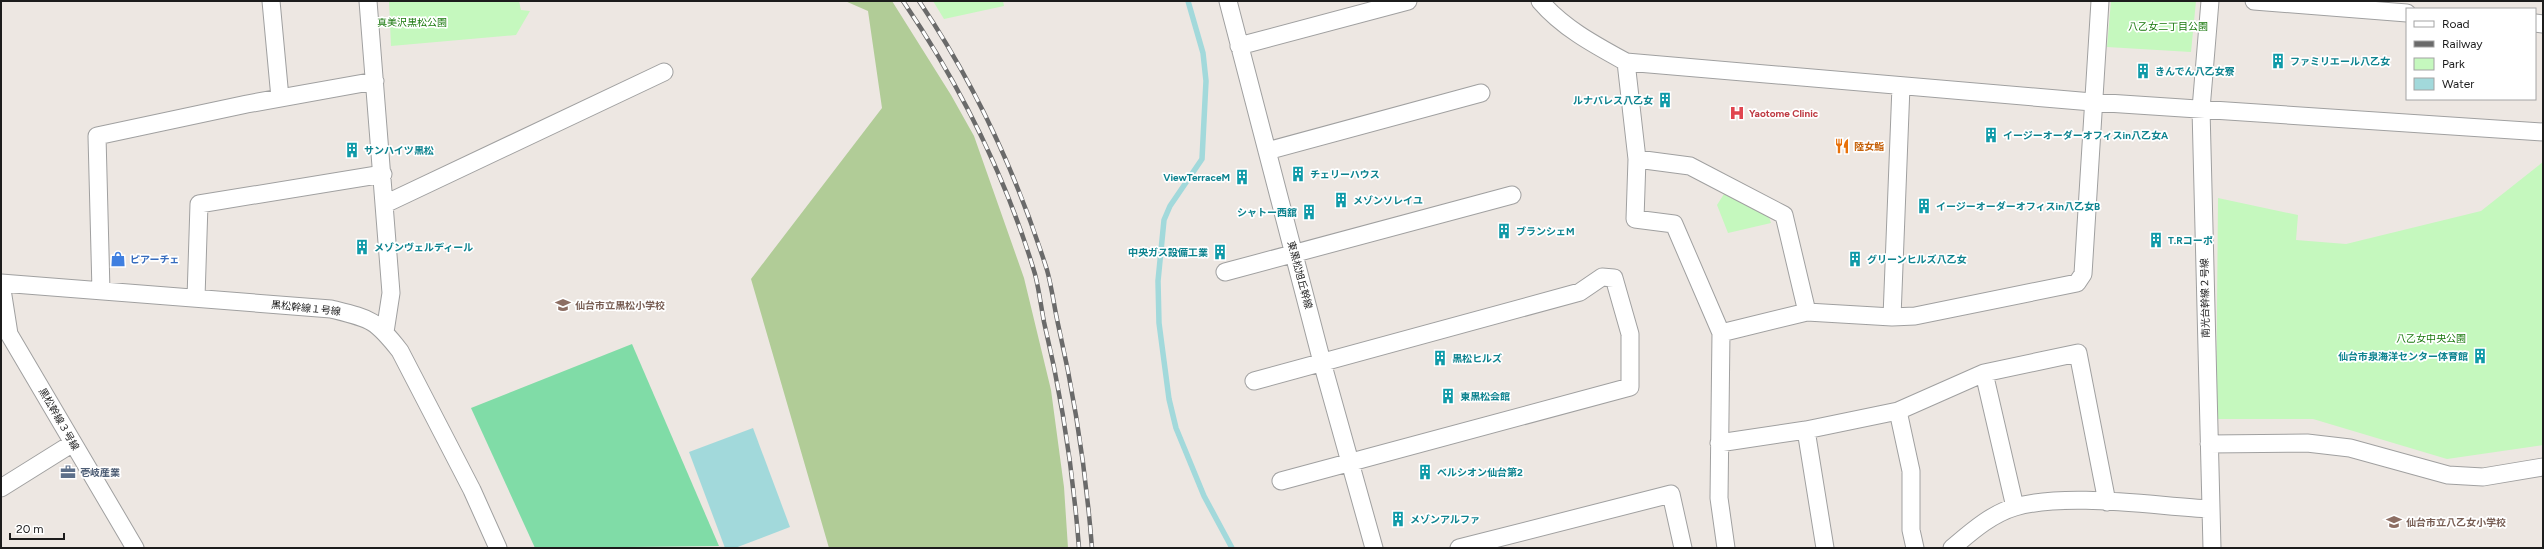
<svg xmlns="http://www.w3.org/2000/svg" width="2544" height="549" font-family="Figtree,'Noto Sans JP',sans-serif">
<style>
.forest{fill:#b1cc97}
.park{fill:#c5f8be}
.pitch{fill:#80dca7}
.water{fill:#a2d9db}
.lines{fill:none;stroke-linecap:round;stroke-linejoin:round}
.stream{stroke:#a2d9db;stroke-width:5.5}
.minor-casing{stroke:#a0a0a0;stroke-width:19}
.minor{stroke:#fff;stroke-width:17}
.rail-casing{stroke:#6a6a6a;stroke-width:4.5}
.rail{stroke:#fff;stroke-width:3;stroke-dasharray:9;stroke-linecap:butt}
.labels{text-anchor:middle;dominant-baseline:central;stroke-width:3.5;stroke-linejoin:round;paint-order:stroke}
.park-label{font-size:10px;fill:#19780d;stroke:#fff}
.culture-label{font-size:10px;font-weight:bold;fill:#0d838f;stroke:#fff;text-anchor:start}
.health-label{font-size:10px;font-weight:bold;fill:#be3a42;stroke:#fff;text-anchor:start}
.food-label{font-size:10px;font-weight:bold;fill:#c56008;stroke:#fff;text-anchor:start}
.shop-label{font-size:10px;font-weight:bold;fill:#366cbe;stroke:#fff;text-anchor:start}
.street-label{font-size:10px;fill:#1c1c1c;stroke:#fff}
.education-label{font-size:10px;font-weight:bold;fill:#785e54;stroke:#fff;text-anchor:start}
.service-label{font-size:10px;font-weight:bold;fill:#4e5e75;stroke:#fff;text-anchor:start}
</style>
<rect width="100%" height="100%" fill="#ede7e2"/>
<path class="forest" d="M845 1H892L951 95 974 136 1024 278 1051 390 1064 487 1068 548H829L751 279 882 108 868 11Z"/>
<path class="park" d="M389 1H519L521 10 530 11 516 35 391 46Z
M933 1H1003L1004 6 944 19Z
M2111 1H2196L2191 52 2107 47Z
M2543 162V445L2447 459 2313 419H2216L2218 198 2298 215 2296 240 2346 244 2481 211Z
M1724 194 1769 217 1771 223 1728 233 1717 205Z"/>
<path class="pitch" d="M632 344 719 546 535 548 471 408Z"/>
<path class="water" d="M753 428 790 527 735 548H725L689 452Z"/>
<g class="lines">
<path class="stream" d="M1188 1 1203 53 1206 81 1202 159 1170 206 1164 220 1158 281 1159 323 1169 399 1176 428 1204 496 1232 548"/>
<g class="minor-casing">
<path id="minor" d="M271 1 280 98
M368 1 391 293 385 332
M1228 1 1322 362 1374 548
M1540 1C1563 28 1595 45 1626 62L2092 102 2543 132
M2210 1 2201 109 2212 548
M2254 1 2407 13
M2535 23 2543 24
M1239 46 1408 1
M1626 62 1637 159 1635 219 1674 224 1721 333 1719 498 1726 548
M1267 151 1481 93
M1637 159 1690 166 1784 215 1807 312
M385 204 664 72
M1225 272 1512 195
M1 283 331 309C371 319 375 319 400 351L472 490 498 548
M1 283 9 334 135 548
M101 291 97 136 247 104 375 81
M196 298 199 204 383 174
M1892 317 1901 86
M1721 333 1807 312 1892 317 1915 316 2077 283 2083 274 2100 1
M1984 373 2015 507
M1254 381 1580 292 1602 277 1614 278 1630 334V387L1281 481
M1898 411 1911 471V530L1915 548
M1806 430 1825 548
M1719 443 1806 430 1898 411 1984 373 2078 353 2107 502
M2209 444 2307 443 2350 448 2448 475 2483 477 2543 467
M1 488 73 443
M1459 548 1671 494 1683 548
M1952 548C1971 532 1991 514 2015 507 2068 492 2154 506 2210 509"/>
</g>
<use href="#minor" class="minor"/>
<g class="rail-casing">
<path id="rail" d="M903 1C960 85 1006 177 1035 274 1039 290 1041 306 1044 322 1062 397 1073 471 1079 548
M919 1C975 84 1017 175 1047 270 1052 288 1054 306 1058 324 1075 398 1086 472 1092 548"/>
</g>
<use href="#rail" class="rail"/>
</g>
<defs>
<g id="building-bare" transform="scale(1.2)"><path d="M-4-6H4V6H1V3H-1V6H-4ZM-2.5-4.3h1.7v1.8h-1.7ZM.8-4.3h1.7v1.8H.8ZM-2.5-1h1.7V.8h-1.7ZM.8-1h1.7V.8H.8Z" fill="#0f9aa8" stroke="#fff" stroke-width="2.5" paint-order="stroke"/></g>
<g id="hospital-bare" transform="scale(1.2)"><path d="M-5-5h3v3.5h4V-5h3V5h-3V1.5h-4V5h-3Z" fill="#e0444e" stroke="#fff" stroke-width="2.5" paint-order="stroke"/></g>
<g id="restaurant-bare" transform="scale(1.2)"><path d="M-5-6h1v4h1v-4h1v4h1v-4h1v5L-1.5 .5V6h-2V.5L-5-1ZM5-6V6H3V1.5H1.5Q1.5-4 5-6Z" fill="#e8710a" stroke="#fff" stroke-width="2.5" paint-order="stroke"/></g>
<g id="shop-bare" transform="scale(1.2)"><path d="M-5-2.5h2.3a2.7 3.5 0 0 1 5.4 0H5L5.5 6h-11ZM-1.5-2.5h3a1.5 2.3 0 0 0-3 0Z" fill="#3f7fe0" stroke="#fff" stroke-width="2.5" paint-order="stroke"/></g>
<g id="school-bare" transform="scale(1.2)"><path d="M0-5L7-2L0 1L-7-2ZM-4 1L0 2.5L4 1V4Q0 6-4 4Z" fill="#8d6e63" stroke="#fff" stroke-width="2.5" paint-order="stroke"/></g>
<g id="office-bare" transform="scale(1.2)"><path d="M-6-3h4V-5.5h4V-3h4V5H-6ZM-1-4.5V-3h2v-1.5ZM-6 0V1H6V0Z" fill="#5c6f8a" stroke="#fff" stroke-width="2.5" paint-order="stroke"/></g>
</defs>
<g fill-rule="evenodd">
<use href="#building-bare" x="2278" y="61"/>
<use href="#building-bare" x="2143" y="71"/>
<use href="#building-bare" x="1665" y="100"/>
<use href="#hospital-bare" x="1737" y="113"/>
<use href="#building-bare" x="1991" y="135"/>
<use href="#restaurant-bare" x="1842" y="146"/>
<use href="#building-bare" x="352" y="150"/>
<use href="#building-bare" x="1298" y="174"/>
<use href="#building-bare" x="1242" y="177"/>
<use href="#building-bare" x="1341" y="200"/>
<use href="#building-bare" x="1924" y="206"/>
<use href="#building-bare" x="1309" y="212"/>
<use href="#building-bare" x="1504" y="231"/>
<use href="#building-bare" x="2156" y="240"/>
<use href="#building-bare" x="362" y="247"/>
<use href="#building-bare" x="1220" y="252"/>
<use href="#shop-bare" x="118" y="259"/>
<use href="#building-bare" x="1855" y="259"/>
<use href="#school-bare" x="563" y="305"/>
<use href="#building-bare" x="2480" y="356"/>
<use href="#building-bare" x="1440" y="358"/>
<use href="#building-bare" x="1448" y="396"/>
<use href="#office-bare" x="68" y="472"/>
<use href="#building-bare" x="1425" y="472"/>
<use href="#building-bare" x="1398" y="519"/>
<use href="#school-bare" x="2394" y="522"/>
</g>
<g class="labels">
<g class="park-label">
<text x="412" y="22">真美沢黒松公園</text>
<text x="2168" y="26">八乙女二丁目公園</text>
<text x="2431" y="338">八乙女中央公園</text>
</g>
<g class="culture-label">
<text x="2290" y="61">ファミリエール八乙女</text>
<text x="2155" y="71">きんでん八乙女寮</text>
<text x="1653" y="100" text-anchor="end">ルナパレス八乙女</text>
<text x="2003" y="135">イージーオーダーオフィスin八乙女A</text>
<text x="364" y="150">サンハイツ黒松</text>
<text x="1310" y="174">チェリーハウス</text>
<text x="1230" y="177" text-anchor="end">ViewTerraceM</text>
<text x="1353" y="200">メゾンソレイユ</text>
<text x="1936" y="206">イージーオーダーオフィスin八乙女B</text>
<text x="1297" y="212" text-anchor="end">シャトー西舘</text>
<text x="1516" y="231">ブランシェM</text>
<text x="2168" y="240">T.Rコーポ</text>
<text x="374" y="247">メゾンヴェルディール</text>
<text x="1208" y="252" text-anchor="end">中央ガス設備工業</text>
<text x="1867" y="259">グリーンヒルズ八乙女</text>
<text x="2468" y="356" text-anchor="end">仙台市泉海洋センター体育館</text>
<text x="1452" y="358">黒松ヒルズ</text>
<text x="1460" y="396">東黒松会館</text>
<text x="1437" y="472">ベルシオン仙台第2</text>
<text x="1410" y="519">メゾンアルファ</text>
</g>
<g class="health-label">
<text x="1749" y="113">Yaotome Clinic</text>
</g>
<g class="food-label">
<text x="1854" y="146">陸女鮨</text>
</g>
<g class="shop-label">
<text x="130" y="259">ピアーチェ</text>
</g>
<g class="street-label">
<text transform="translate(1300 275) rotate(75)">東黒松旭丘幹線</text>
<text transform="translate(2205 298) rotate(-91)">南光台幹線２号線</text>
<text transform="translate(306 308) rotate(6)">黒松幹線１号線</text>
<text transform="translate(59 419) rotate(60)">黒松幹線３号線</text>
</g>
<g class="education-label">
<text x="575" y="305">仙台市立黒松小学校</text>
<text x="2406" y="522">仙台市立八乙女小学校</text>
</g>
<g class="service-label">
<text x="80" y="472">壱岐産業</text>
</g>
</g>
<rect width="2544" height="549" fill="none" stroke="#1c1c1c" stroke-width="4"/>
<rect x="2406" y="8" width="130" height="92" fill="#ffffff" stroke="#a4a4a4"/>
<rect x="2414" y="21" width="20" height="6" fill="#ffffff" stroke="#a4a4a4"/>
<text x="2442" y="28" font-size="12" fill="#1c1c1c">Road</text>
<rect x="2414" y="41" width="20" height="6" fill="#6a6a6a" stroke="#a4a4a4"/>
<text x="2442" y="48" font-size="12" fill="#1c1c1c">Railway</text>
<rect x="2414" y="58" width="20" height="12" fill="#c5f8be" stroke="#a4a4a4"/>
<text x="2442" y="68" font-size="12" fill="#1c1c1c">Park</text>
<rect x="2414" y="78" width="20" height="12" fill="#a2d9db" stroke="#a4a4a4"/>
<text x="2442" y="88" font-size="12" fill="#1c1c1c">Water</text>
<path d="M10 533v6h54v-6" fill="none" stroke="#1c1c1c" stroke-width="2"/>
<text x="16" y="533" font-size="12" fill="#1c1c1c" stroke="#ffffff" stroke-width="3" paint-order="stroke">20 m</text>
</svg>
